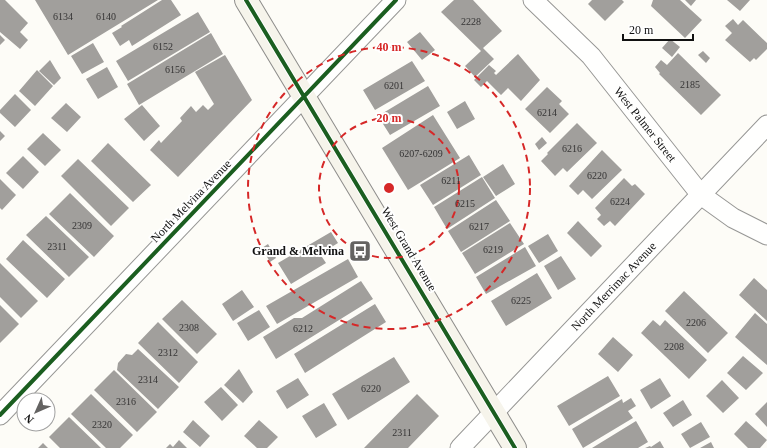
<svg xmlns="http://www.w3.org/2000/svg" width="767" height="448" font-family="'Times New Roman',serif">
<style>
.building{fill:#a19f9c}
.lines{fill:none;stroke-linecap:round;stroke-linejoin:round}
.minor-casing{stroke:#979795;stroke-width:21}
.secondary-casing{stroke:#8e8d8b;stroke-width:24}
.minor{stroke:#fffffe;stroke-width:19}
.secondary{stroke:#f6f4eb;stroke-width:22}
.cycleway-casing{stroke:#fff;stroke-width:6}
.cycleway{stroke:#1b5e20;stroke-width:4}
.ring{fill:none;stroke:#d62828;stroke-width:2;stroke-dasharray:7 5}
.labels{text-anchor:middle;dominant-baseline:central;stroke-width:4;stroke-linejoin:round;paint-order:stroke}
.number-label{font-size:10px;fill:#353434}
.street-label{font-size:12px;fill:#111;stroke:#fff}
.poi-label{font-size:12px;font-weight:bold;fill:#111;stroke:#fff;text-anchor:end}
.centre{fill:#d62828;stroke:#fff;stroke-width:2}
.ring-label{font-size:12px;text-anchor:middle;font-weight:bold;fill:#d62828;stroke:#fff;stroke-width:4;stroke-linejoin:round;paint-order:stroke}
</style>
<rect width="100%" height="100%" fill="#fdfcf7"/>
<path class="building" d="M0 0H5L28 23 20 32 28 40 20 49 0 32Z
M35 0H158L68 55Z
M162 0H171L181 15 132 46 129 40 120 46 112 33 122 27 121 26Z
M454 0H473L502 31 483 48 494 59 475 77 465 66 481 51 441 12Z
M592 0H622L624 2 605 21 588 4Z
M653 0H680L702 20 685 38 651 6Z
M685 0H696L691 6Z
M727 0H750L740 11Z
M198 12 210 32 128 81 116 61Z
M733 19 738 25 743 20 767 43V49L756 60 754 58 750 62 725 40 732 33 725 26Z
M420 32 435 50 422 60 407 42Z
M211 33 223 54 139 105 127 84Z
M0 35 5 40 0 45Z
M670 39 680 47 672 57 662 48Z
M93 43 104 62 82 74 71 56Z
M703 51 710 58 706 63 698 55Z
M678 53 721 95 701 115 659 74 660 73 655 67 661 60 667 65Z
M518 54 540 80 521 101 508 88 501 95 487 81 481 87 474 80 489 65 496 71 494 73 496 75Z
M225 55 252 100 178 177 150 150 159 140 161 143 182 121 180 118 191 106 196 112 203 105 208 110 214 104 195 72Z
M50 60 61 78 54 85 39 71Z
M412 61 425 81 375 110 363 90Z
M107 67 118 87 98 99 86 79Z
M37 70 53 86 35 106 19 91Z
M428 86 440 106 390 135 378 116Z
M547 87 562 101 559 104 569 114 550 133 525 109Z
M15 94 31 110 15 127 0 113V110Z
M465 101 475 119 457 129 447 112Z
M66 103 81 117 67 132 51 118Z
M142 105 160 126 144 141 124 119Z
M433 115 460 158 408 190 382 148Z
M577 123 597 143 567 172 563 168 555 176 541 161 548 154 547 153Z
M0 131 5 136 0 141Z
M43 133 61 150 45 166 27 149Z
M542 137 547 143 539 150 535 144Z
M108 143 151 185 133 202 91 161Z
M602 150 622 170 592 199 583 190 578 195 569 186Z
M469 155 481 175 433 205 420 185Z
M23 156 39 172 23 189 6 173Z
M78 159 129 208 111 226 61 176Z
M503 164 515 184 496 196 483 177Z
M482 177 495 198 447 229 434 207Z
M624 178 632 186 635 184 645 194 615 226 610 221 604 226 597 219 601 215 595 208Z
M0 179 16 195 2 210 0 208Z
M70 193 114 236 94 257 49 214Z
M496 200 510 221 461 252 448 231Z
M46 216 89 257 69 277 26 235Z
M578 221 602 246 591 257 567 233Z
M510 223 524 244 475 274 462 253Z
M331 232 338 243 320 254 326 263 291 284 278 263Z
M548 234 558 251 539 263 528 246Z
M23 240 65 279 47 298 6 259Z
M268 244 276 258 270 262 262 248Z
M525 247 536 266 486 294 476 277Z
M561 256 576 279 558 290 544 266Z
M348 259 358 277 277 324 266 306Z
M0 263 38 301 21 318 0 297Z
M537 273 552 298 506 326 491 301Z
M754 278 767 290V321L739 295Z
M361 281 373 299 276 359 263 337 294 318H302Z
M242 290 254 307 233 321 222 304Z
M684 291 728 333 708 353 665 311Z
M182 300 217 334 197 354 162 319Z
M375 304 386 322 305 373 294 354Z
M0 305 19 324 0 343Z
M259 310 270 327 248 341 237 323Z
M755 313 767 324V365L735 337Z
M653 320 660 326 665 320 707 360 689 379 641 333Z
M158 322 198 362 179 383 138 343Z
M613 337 633 355 618 372 598 354Z
M138 349 179 387 158 409 117 370 118 363 126 354 132 355Z
M743 356 763 373 746 390 727 373Z
M394 357 410 382 348 420 332 394Z
M239 369 253 392 243 403 224 385Z
M114 370 157 412 137 432 94 390Z
M608 376 620 396 569 426 557 406Z
M298 378 309 395 287 409 276 391Z
M660 378 671 396 651 409 640 390Z
M722 380 739 398 723 413 706 396Z
M221 387 238 405 222 421 204 402Z
M91 394 133 435 120 448H106L71 414Z
M417 394 439 416 408 448H364Z
M631 398 636 406 628 411 633 418 583 448 572 429 622 399 623 403Z
M683 400 692 415 673 427 663 413Z
M767 402V427L755 414Z
M324 403 337 425 316 438 302 416Z
M69 417 101 448H60L49 437Z
M193 420 210 436 200 447 183 432Z
M259 420 278 437 267 448H257L244 436Z
M636 421 648 442 638 448H592Z
M746 421 767 440 760 448H748L734 434Z
M701 422 710 437 690 448 681 434Z
M179 440 187 448H166L170 444 173 447Z
M660 441 664 448H645L650 446 651 447Z
M711 442 714 448H700Z
M43 443 48 448H38Z"/>
<g class="lines">
<g class="minor-casing">
<g id="minor">
<path id="s1" d="M533 0 591 56 701 195 733 218 767 235"/>
<path d="M0 415 396 0"/>
<path id="s2" d="M460 448 767 125"/>
</g>
</g>
<g class="secondary-casing">
<path id="secondary" d="M246 0 515 448"/>
</g>
<use href="#minor" class="minor"/>
<use href="#secondary" class="secondary"/>
<g class="cycleway-casing">
<path id="cycleway" d="M246 0 515 448
M0 415 396 0"/>
</g>
<use href="#cycleway" class="cycleway"/>
</g>
<g class="ring">
<circle cx="389" cy="188" r="70"/>
<circle cx="389" cy="188" r="141"/>
</g>
<defs>
<g id="bus-square" transform="scale(1.15)"><rect x="-9" y="-9" width="18" height="18" rx="4" fill="#646362" stroke="#fff"/><path d="M-5-6H5V4H4V6H2V4H-2V6H-4V4H-5ZM-3.5-4V0h7V-4ZM-3.5 1.2v1.5H-2V1.2ZM2 1.2v1.5H3.5V1.2Z" fill="#fff"/></g>
</defs>
<g fill-rule="evenodd">
<use href="#bus-square" x="360" y="251"/>
</g>
<g class="labels">
<g class="number-label">
<text x="63" y="16">6134</text>
<text x="106" y="16">6140</text>
<text x="471" y="21">2228</text>
<text x="163" y="46">6152</text>
<text x="175" y="69">6156</text>
<text x="690" y="84">2185</text>
<text x="394" y="85">6201</text>
<text x="547" y="112">6214</text>
<text x="572" y="148">6216</text>
<text x="421" y="153">6207-6209</text>
<text x="597" y="175">6220</text>
<text x="451" y="180">6211</text>
<text x="620" y="201">6224</text>
<text x="465" y="203">6215</text>
<text x="82" y="225">2309</text>
<text x="479" y="226">6217</text>
<text x="57" y="246">2311</text>
<text x="493" y="249">6219</text>
<text x="521" y="300">6225</text>
<text x="696" y="322">2206</text>
<text x="189" y="327">2308</text>
<text x="303" y="328">6212</text>
<text x="674" y="346">2208</text>
<text x="168" y="352">2312</text>
<text x="148" y="379">2314</text>
<text x="371" y="388">6220</text>
<text x="126" y="401">2316</text>
<text x="102" y="424">2320</text>
<text x="402" y="432">2311</text>
</g>
<g class="street-label">
<text stroke="none"><textPath href="#s1" startOffset="168">West Palmer Street</textPath></text>
<text transform="translate(191 201) rotate(-46)">North Melvina Avenue</text>
<text transform="translate(409 249) rotate(59)">West Grand Avenue</text>
<text stroke="none"><textPath href="#s2" startOffset="223">North Merrimac Avenue</textPath></text>
</g>
<g class="poi-label">
<text x="344" y="251">Grand &amp; Melvina</text>
</g>
</g>
<circle cx="389" cy="188" r="6" class="centre"/>
<g class="ring-label">
<text x="389" y="51">40 m</text>
<text x="389" y="122">20 m</text>
</g>
<g transform="translate(36 412) rotate(225)"><circle r="19" fill="#ffffff" stroke="#a0a0a0"/>
<path d="M0-3L7 15L0 10L-7 15Z" fill="#646362"/>
<text y="-6" font-size="11" font-weight="bold" text-anchor="middle" fill="#111111">N</text>
</g>
<path d="M623 34v6h70v-6" fill="none" stroke="#111111" stroke-width="2"/>
<text x="629" y="34" font-size="12" fill="#111111" stroke="#ffffff" stroke-width="3" paint-order="stroke">20 m</text>
</svg>
